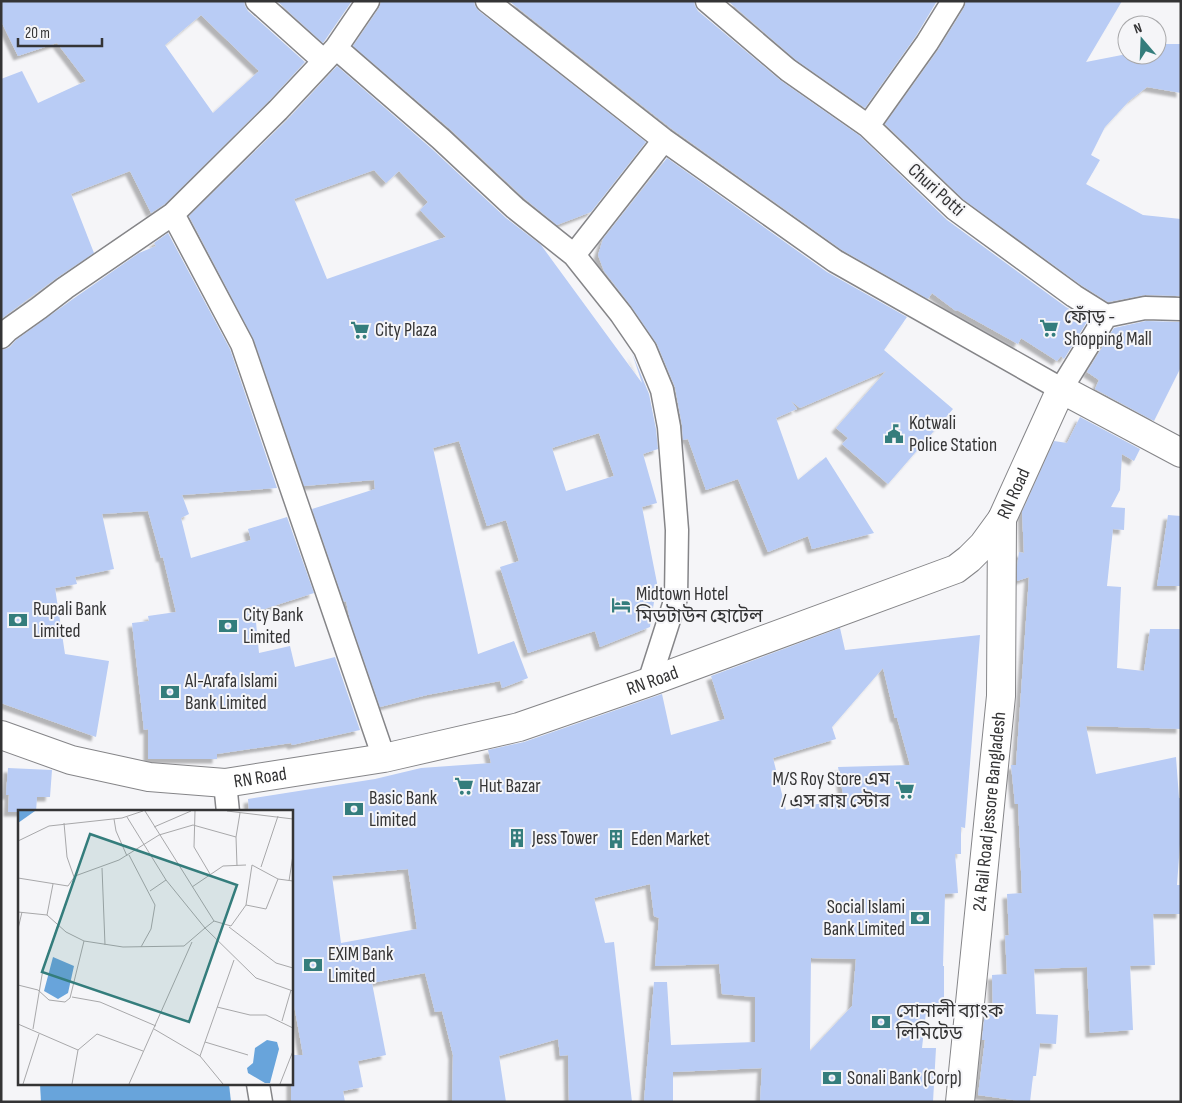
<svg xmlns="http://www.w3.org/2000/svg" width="1182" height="1103" font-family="'Sofia Sans Condensed','Noto Sans Bengali',sans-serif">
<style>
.water{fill:#68a4db}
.building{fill:#b9ccf5;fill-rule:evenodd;filter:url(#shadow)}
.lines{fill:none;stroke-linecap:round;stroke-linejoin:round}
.street-casing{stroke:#858588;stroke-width:25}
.secondary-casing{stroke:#858588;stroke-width:30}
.highway-casing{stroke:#858588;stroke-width:30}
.street{stroke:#fff;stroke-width:22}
.secondary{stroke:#fff;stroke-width:28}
.highway{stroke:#fff;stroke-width:28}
.labels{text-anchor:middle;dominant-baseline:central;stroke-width:4;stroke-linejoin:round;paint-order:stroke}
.street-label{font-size:19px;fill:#343435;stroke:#f5f5f8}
.poi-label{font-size:19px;fill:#343435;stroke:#f5f5f8;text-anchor:start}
.inset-road{fill:none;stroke:#a8a8aa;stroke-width:1}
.view{fill:#347d7c;fill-opacity:0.15;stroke:#347d7c;stroke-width:2.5}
.inset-edge{fill:none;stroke:#343435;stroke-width:2.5}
</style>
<defs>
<filter id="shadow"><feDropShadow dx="-4.5" dy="4.5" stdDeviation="1" flood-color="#0004"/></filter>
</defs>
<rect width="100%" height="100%" fill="#f5f5f8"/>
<path class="water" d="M40 1084H229L231 1102H41Z"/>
<path class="building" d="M1 1H244L245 6 248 11 305 62 269 101 165 204 151 213 130 171 71 194 94 253 58 277 1 319V79L22 71 38 103 86 81 57 43 18 56 1 21ZM201 15 259 71 213 113 165 45Z
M277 1H352L323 43Z
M381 1H474L475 6 479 11 646 142 591 212 557 225 524 198 450 129 353 46 379 8Z
M509 1H694L695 6 698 11 780 80 860 136 947 220 1066 307 1088 320 1064 359 1061 356 1057 361 1021 338 1018 344 957 310 956 311 932 293 928 299 842 250 672 129Z
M728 1H937L916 36 865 108 796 60Z
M966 1H1122L1086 62 1127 54V55H1157V48L1158 47V44H1181V93L1147 87 1129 101 1105 127 1091 155 1100 160 1086 184 1143 215 1181 219V296L1145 295 1108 302 1081 285 963 199 885 124 938 50 964 8Z
M337 66 432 149 506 218 541 245 642 383 632 353 649 394 656 429 658 449 643 454 657 503 642 507 657 583 650 627 600 647 595 631 528 653 500 567 519 561 506 520 487 526 459 441 433 448 478 654 514 641 528 678 502 688 500 681 427 695 380 707 350 620 346 601 344 602 312 509 375 489 374 480 304 486 254 340 189 216 288 119ZM374 170 386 183 399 171 428 202 420 210 446 237 327 279 294 199ZM599 433 614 476 566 491 552 448Z
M667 158 827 272 907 317 884 350 953 409 888 484 842 444 848 438 836 428 886 371 800 408 791 401 797 409 776 418 798 480 826 457 874 533 812 549 808 536 768 552 738 479 706 490 688 439 683 440 682 425 675 387 657 344 631 306 604 271 598 255 603 239Z
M168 233 230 349 277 488 182 495 189 514 181 518 191 558 251 540 248 529 287 517 314 593 255 612 259 653 290 646 295 667 335 657 360 730 292 745 291 743 217 754V759H148V729L144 730 132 623 149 621 148 616 176 612 163 557 161 558 148 511 102 514 114 569 75 577 77 584 55 588 65 654 109 661 96 737 1 703V350L5 349 10 347 16 340 73 299 139 253 156 246 154 243Z
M1146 321 1181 322V367L1154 421 1095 389 1099 380 1087 372 1114 328Z
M1080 417 1140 449 1134 461 1122 454 1120 490 1111 507 1125 508 1124 530 1113 529 1107 586 1121 587 1117 668 1144 671 1150 629H1181V729L1086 726 1096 774 1176 757 1179 798H1181V830L1177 885H1181V914H1153L1155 965 1130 966 1133 1030 1090 1033 1087 967 1034 969 1036 1014 1058 1015 1056 1044 1040 1043 1036 1076H1033L1030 1102H1027L978 1095 985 1040H982L985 1012H993L992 975 1007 974 1005 936 1009 935 1007 894 1022 893 1018 804H1015L1011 765H1016L1029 577 1017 581V567L1019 552 1024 553 1022 512 1054 441 1067 443Z
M1168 515 1181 516V586H1157Z
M840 628 845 650 980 635 965 828 961 827V854H955L958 893 945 894 943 966H944V1003H927L922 1048H936L933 1102H760L762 1068 673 1072V1102H644L654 982H667L671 1045 755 1042V997L722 994 719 964 655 966 659 918 654 916 650 884 594 898 605 943 614 942 632 1102H569L568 1055 560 1056 558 1039 499 1056 506 1102H452L453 1055 442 1011 435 1012 425 973 372 983 386 1055 358 1061 363 1087 343 1091 345 1102H291V1055H303L291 988V812H249L248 799 375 779 421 768 491 763 488 750 524 742 662 694 671 735 725 719 711 676ZM883 668 895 718H897L910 765 838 767 844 799 786 810 773 758 836 739 832 727ZM408 869 417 929 341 943 332 876ZM811 958 856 959 852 1006 810 1051Z
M8 768 52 770 50 797H37L36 812H8L9 795H6Z"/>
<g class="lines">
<g class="street-casing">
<path id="street" d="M257 1 324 61
M487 1 664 140 835 261 1061 389 1106 316 1074 296 955 209 868 126 788 70 707 1
M336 48 441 139 515 208 574 255 621 314 645 349 662 390 669 427 677 530 676 598 649 682
M868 126 927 43 953 1
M173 214 242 344 384 758
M574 255 664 140
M1106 316 1145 308 1181 309
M1 337 8 330 39 308 65 288 173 214 278 110 324 61 336 48 368 1
M225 783 228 812
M258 1084 261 1102"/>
</g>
<g class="secondary-casing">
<g id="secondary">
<path id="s1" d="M960 1102 1001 696 1002 519"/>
</g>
</g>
<g class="highway-casing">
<g id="highway">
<path id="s2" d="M1 735 71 760 149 777 225 783 384 758 519 727 649 682 956 569 969 559 983 545 1002 519 1061 389 1181 453"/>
</g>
</g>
<use href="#street" class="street"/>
<use href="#secondary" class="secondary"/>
<use href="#highway" class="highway"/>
</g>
<defs>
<g id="supermarket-bare" transform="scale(1.5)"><path d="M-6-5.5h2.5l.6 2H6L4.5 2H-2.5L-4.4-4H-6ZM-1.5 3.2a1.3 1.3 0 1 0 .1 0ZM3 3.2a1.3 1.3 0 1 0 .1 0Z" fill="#347d7c" stroke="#f5f5f8" stroke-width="2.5" paint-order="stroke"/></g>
<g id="civic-bare" transform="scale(1.5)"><path d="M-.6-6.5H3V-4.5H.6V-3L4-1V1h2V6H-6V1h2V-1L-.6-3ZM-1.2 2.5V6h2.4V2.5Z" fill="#347d7c" stroke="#f5f5f8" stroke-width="2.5" paint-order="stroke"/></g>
<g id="hotel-bare" transform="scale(1.5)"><path d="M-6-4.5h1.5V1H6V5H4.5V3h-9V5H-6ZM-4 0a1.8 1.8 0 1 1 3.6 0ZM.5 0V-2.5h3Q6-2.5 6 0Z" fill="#347d7c" stroke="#f5f5f8" stroke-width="2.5" paint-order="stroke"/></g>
<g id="bank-bare" transform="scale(1.5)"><path d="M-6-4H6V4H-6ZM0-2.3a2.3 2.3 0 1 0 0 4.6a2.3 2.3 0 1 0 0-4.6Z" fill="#347d7c" stroke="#f5f5f8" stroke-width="2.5" paint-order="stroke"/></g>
<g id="building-bare" transform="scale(1.5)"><path d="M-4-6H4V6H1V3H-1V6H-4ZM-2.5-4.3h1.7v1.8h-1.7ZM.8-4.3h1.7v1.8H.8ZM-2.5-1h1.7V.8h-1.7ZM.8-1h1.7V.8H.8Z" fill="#347d7c" stroke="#f5f5f8" stroke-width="2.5" paint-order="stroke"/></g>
</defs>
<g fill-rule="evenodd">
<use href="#supermarket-bare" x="1049" y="328"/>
<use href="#supermarket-bare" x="360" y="330"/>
<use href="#civic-bare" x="894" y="434"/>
<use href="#hotel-bare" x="621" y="605"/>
<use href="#bank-bare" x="18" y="620"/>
<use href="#bank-bare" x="228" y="626"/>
<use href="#bank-bare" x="170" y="692"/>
<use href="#supermarket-bare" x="464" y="786"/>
<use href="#supermarket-bare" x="905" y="790"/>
<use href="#bank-bare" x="354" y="809"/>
<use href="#building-bare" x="517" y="838"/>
<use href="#building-bare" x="616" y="839"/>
<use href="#bank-bare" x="920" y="918"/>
<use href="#bank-bare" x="313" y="965"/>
<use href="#bank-bare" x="881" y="1022"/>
<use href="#bank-bare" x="832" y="1078"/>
</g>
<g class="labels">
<g class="street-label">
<text transform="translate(936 190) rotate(42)">Churi Potti</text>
<text stroke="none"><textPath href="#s2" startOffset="1091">RN Road</textPath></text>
<text stroke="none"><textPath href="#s2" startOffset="671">RN Road</textPath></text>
<text stroke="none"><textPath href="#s2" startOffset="266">RN Road</textPath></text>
<text stroke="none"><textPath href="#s1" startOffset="292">24 Rail Road jessore Bangladesh</textPath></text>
</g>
<g class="poi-label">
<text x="1064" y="317">ফোঁড় -<tspan x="1064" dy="22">Shopping Mall</tspan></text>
<text x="375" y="330">City Plaza</text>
<text x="909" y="423">Kotwali<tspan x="909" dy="22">Police Station</tspan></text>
<text x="636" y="594">Midtown Hotel<tspan x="636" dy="22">মিডটাউন হোটেল</tspan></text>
<text x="33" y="609">Rupali Bank<tspan x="33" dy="22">Limited</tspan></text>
<text x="243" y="615">City Bank<tspan x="243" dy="22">Limited</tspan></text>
<text x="185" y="681">Al-Arafa Islami<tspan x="185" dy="22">Bank Limited</tspan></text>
<text x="890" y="779" text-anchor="end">M/S Roy Store এম<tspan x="890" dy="22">/ এস রায় স্টোর</tspan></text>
<text x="479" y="786">Hut Bazar</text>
<text x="369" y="798">Basic Bank<tspan x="369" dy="22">Limited</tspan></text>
<text x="532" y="838">Jess Tower</text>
<text x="631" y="839">Eden Market</text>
<text x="905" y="907" text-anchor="end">Social Islami<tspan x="905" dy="22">Bank Limited</tspan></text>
<text x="328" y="954">EXIM Bank<tspan x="328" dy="22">Limited</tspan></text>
<text x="896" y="1011">সোনালী ব্যাংক<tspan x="896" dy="22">লিমিটেড</tspan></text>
<text x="847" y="1078">Sonali Bank (Corp)</text>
</g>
</g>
<g transform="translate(18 810)">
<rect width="275" height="275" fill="#f5f5f8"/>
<path d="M0 1H17L0 13ZM35 147 56 156 50 183 40 189 26 181ZM249 230 259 232 261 239 252 273H247L230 263 229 258 235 253 237 238Z" fill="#68a4db"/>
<path class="inset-road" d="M177 1 176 37 192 64M209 1 275 9M109 7 148 70 187 118 196 111 127 1M96 9 98 21 109 46M46 13 49 47 56 67M136 17 173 1M0 31 31 16 104 8 125 1M111 45 137 95 133 119 123 137M219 56 218 27 222 3M243 57 260 6M84 58 87 135M0 68 50 76 57 66 101 50 141 25 175 15 218 27M271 71 275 45M174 77 205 56 228 55M132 81 148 70M228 95 234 55 260 69 275 71M0 102 29 105 48 122 66 131 105 137 166 136 187 118 238 168 275 181M29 105 35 74M196 111 213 116 228 95 248 99 260 69M211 117 258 153 275 158M0 119 4 102M0 175 20 180M20 180 31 190 47 192 52 188 66 131M54 187 82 192 138 216M199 197 232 205H248L275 218M264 211 273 180M0 214 60 240 79 224 125 241M15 219 25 159 40 115M136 219 182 246 205 274M187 232 230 245M182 246 216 150M5 274 21 224M54 274 60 240M111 274 174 132M262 274 275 241"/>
<path class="view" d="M72 24 219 75 171 212 24 162Z"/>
<rect width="275" height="275" class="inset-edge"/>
</g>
<rect width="1182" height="1103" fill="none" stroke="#343435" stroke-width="5"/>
<g transform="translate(1142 40) rotate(341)"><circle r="24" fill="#f5f5f8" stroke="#a8a8aa"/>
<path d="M0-4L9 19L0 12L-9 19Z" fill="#347d7c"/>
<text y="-8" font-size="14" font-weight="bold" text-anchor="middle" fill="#343435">N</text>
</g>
<path d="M18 38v8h84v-8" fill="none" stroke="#343435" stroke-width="2.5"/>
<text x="25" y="38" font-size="15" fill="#343435" stroke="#f5f5f8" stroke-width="4" paint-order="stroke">20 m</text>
</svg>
